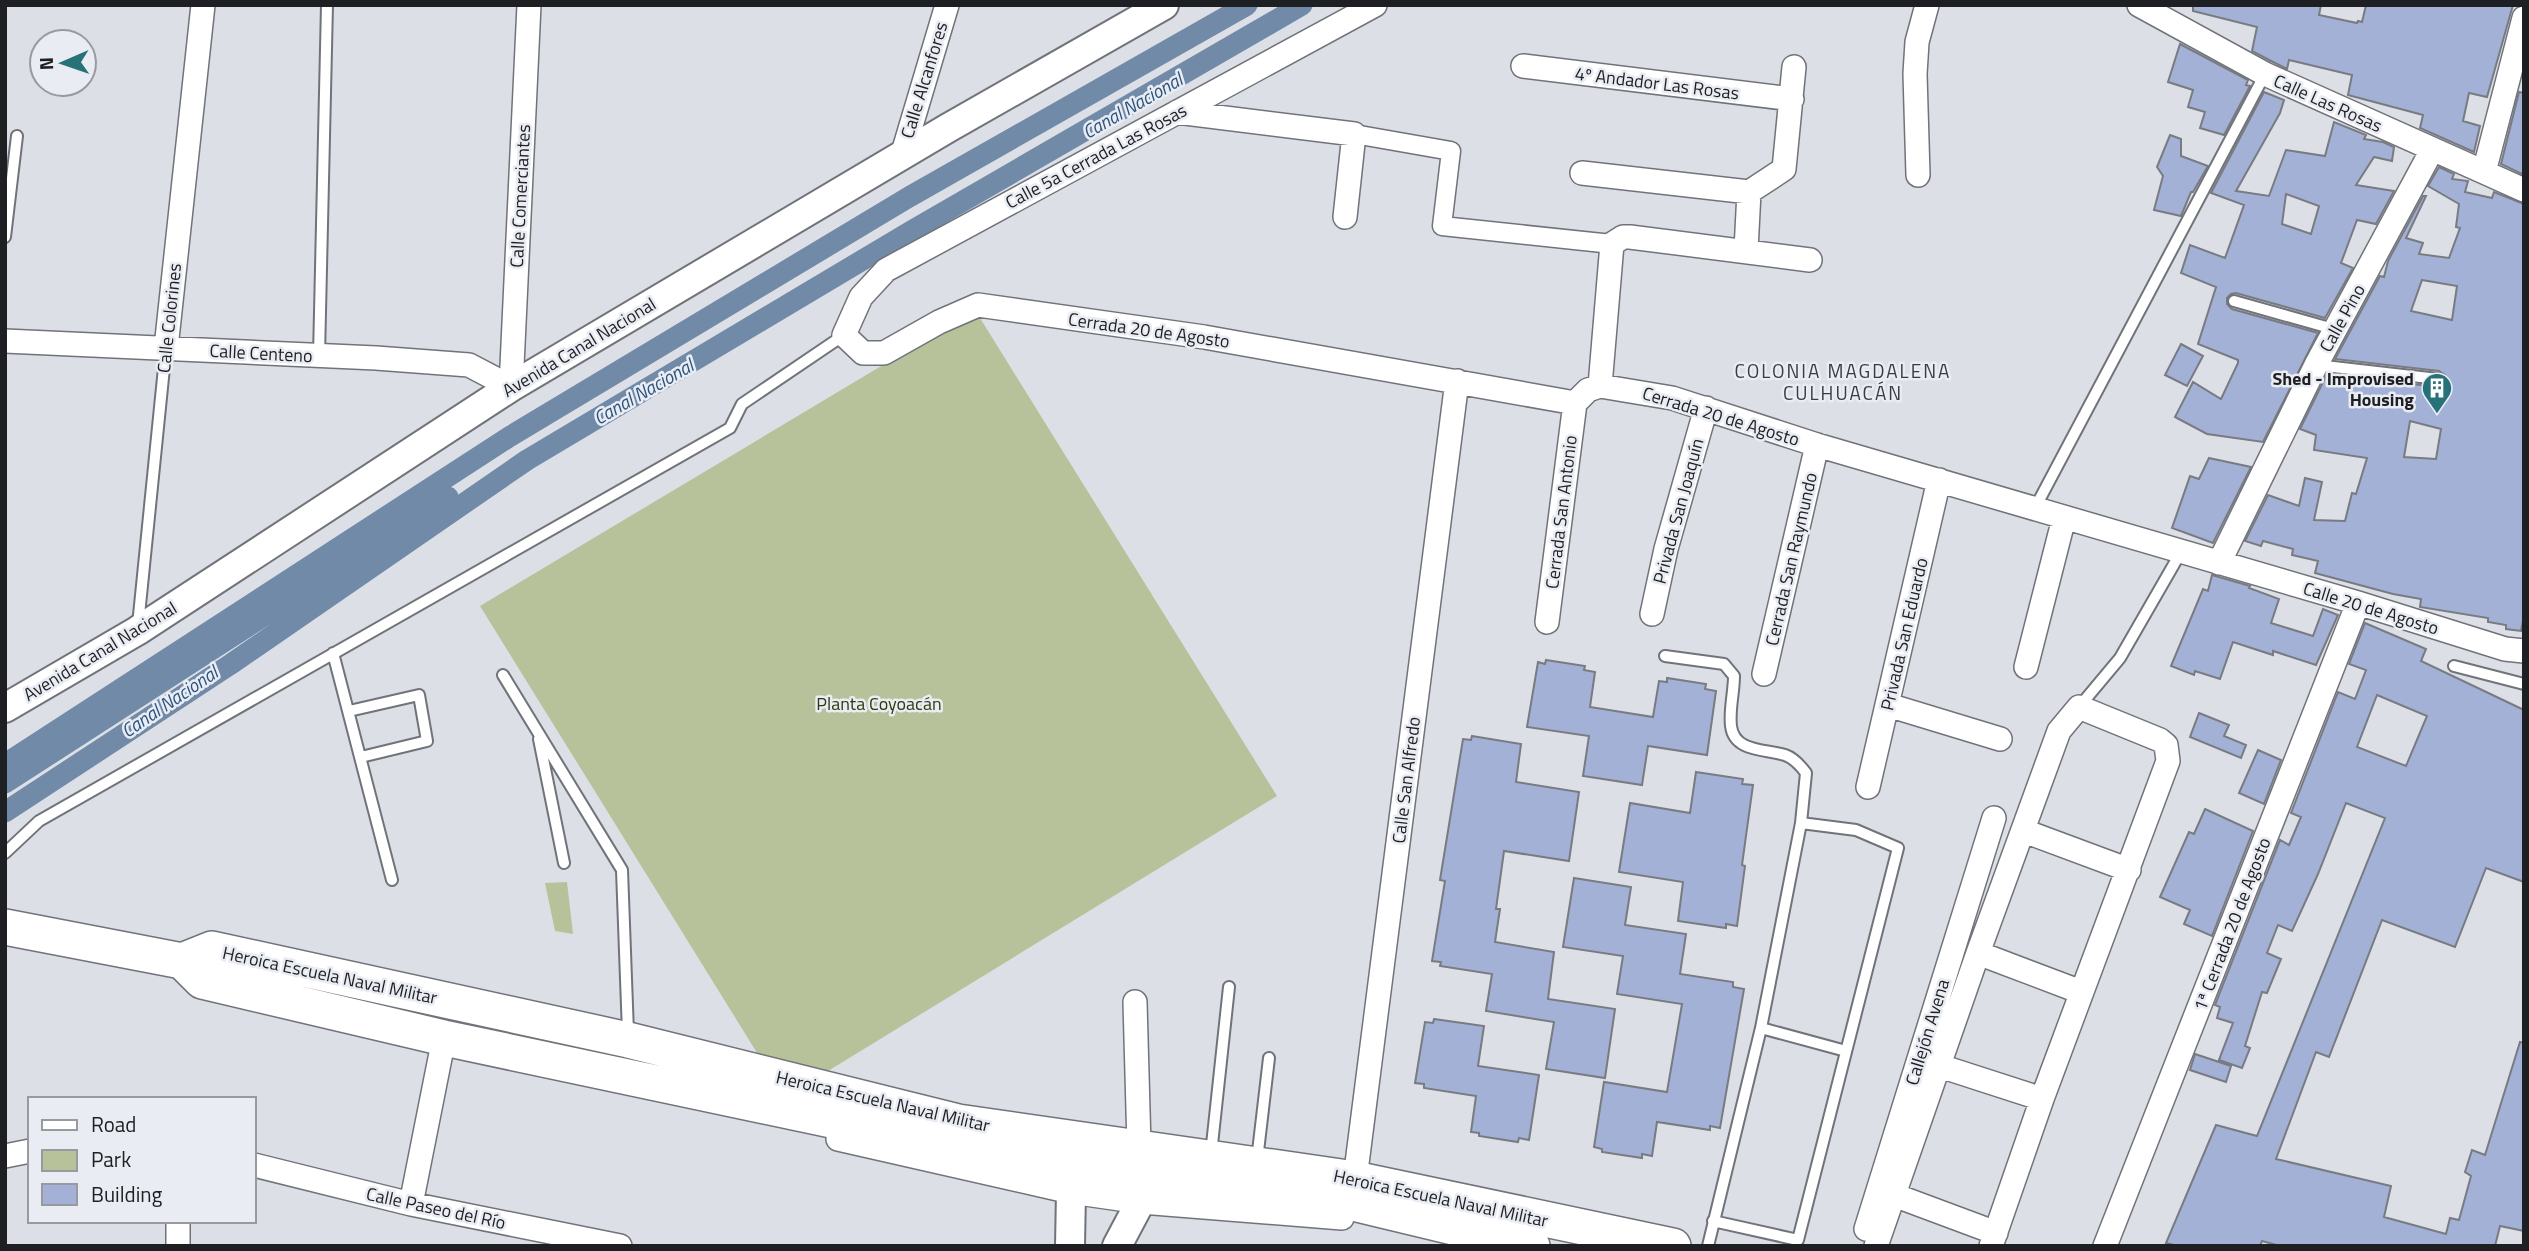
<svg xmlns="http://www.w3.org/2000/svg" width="2529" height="1251" font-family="'Titillium Web',sans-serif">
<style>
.green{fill:#b7c29b}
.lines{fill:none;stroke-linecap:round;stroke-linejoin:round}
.canal{stroke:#708aa8;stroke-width:21}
.building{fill:#a2b1d5;stroke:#787b81;stroke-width:2;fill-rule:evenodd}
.service-casing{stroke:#71737a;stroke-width:14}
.pedestrian-casing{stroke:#71737a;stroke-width:21}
.minor-casing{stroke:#71737a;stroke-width:26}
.tertiary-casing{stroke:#71737a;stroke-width:32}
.primary-casing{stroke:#71737a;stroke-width:38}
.service{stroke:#fff;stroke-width:10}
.pedestrian{stroke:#fff;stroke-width:18}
.minor{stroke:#fff;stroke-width:23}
.tertiary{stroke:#fff;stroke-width:28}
.primary{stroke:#fff;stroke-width:35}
.labels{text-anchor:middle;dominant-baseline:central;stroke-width:5;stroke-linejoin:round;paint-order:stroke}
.street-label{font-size:18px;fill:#1e1f22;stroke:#e9ecf3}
.poi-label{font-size:18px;font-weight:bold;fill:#1e1f22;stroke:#e9ecf3;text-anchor:end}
.park-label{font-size:18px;fill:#30390b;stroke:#e9ecf3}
.water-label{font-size:19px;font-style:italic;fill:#2c537e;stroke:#e9ecf3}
.neighbourhood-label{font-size:19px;letter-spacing:2px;fill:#393c42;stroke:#e9ecf3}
</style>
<rect width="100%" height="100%" fill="#dcdfe6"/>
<path class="green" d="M975 310 1277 796 828 1071 759 1056 480 606Z
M567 882 573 934 555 931 545 883Z"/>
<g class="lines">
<path class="canal" d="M5 764 509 437 909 197 1247 5
M5 783 448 497
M5 812 231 664 527 460 913 230 1302 5"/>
</g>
<path class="building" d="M2193 5H2321L2319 15 2357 23 2358 21 2362 22 2366 5H2513L2487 97 2469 93 2463 121 2480 126 2474 152 2420 128 2423 115 2348 95 2352 75 2289 60 2287 69 2271 61 2252 51 2257 27 2193 11Z
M2180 44 2248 80 2246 85 2250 86 2224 135 2200 128 2205 112 2188 107 2193 90 2168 82Z
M2264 92 2284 100 2280 113 2236 191 2269 196 2286 150 2325 156 2334 122 2366 135 2364 139 2383 142 2394 147 2392 161 2374 157 2356 185 2394 191 2376 224 2357 220 2341 263 2353 268 2325 318 2236 293 2231 294 2227 298V304L2232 309 2318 333 2263 442 2207 434 2175 417 2193 382 2221 399 2238 363V360L2198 344 2216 287 2181 273 2190 245 2225 258 2244 205 2211 193ZM2286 194 2319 206 2311 234 2282 224Z
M2519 92 2524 93V175L2501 164Z
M2170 135 2181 139V156L2208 166 2193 192H2191L2181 216 2154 210 2163 176 2157 167Z
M2439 167 2454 174 2452 179 2468 181 2465 192 2492 198 2494 192 2524 204V616L2521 631 2506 629V625L2488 622V618L2420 607 2421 599 2393 594 2315 573 2318 561 2292 555 2293 549 2263 541 2261 546 2245 541 2268 495 2299 506 2305 478 2322 482 2314 520 2345 521 2352 493 2356 494 2367 458 2314 450 2316 435 2300 429 2327 374 2437 387 2445 383V375L2439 371 2335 359 2380 276 2384 277 2388 261 2423 196H2426L2406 238 2423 243 2419 254 2449 258 2460 228 2456 227 2459 204 2428 186ZM2422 280 2457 286 2452 320 2411 311ZM2410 421 2441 429 2436 459 2404 457Z
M2181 344 2203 356 2187 386 2165 375Z
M2209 458 2251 467 2213 543 2172 528 2190 476 2199 479Z
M2212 575 2250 586 2249 588 2279 599 2271 623 2313 636 2323 609 2338 615 2316 665 2273 651V655L2233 642 2220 679 2195 671 2194 675 2171 666 2203 589 2208 591Z
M2365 623 2426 649 2421 661 2524 710V882L2486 868 2455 947 2382 920 2329 1057 2316 1052 2276 1159 2391 1186 2384 1217 2446 1234 2450 1218 2459 1220 2471 1176 2465 1172 2472 1150 2485 1155 2520 1042 2524 1043V1231L2500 1226 2495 1246H2280L2262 1241 2260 1246H2178L2166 1243 2216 1125 2257 1136 2385 818 2346 803 2318 874 2292 931 2278 925 2267 953 2281 959 2267 993 2262 992 2245 1046 2250 1048 2242 1068 2219 1060 2233 1023 2217 1018 2220 1007 2215 1005 2280 840 2289 845 2301 817 2291 813 2338 692 2355 699 2366 670 2349 664ZM2377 695 2427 716 2406 766 2357 747Z
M1546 660 1585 666 1584 670 1595 672 1590 707 1653 717 1659 681 1667 682V678L1706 684 1705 689 1716 691 1707 755 1648 746 1642 785 1583 776 1589 736 1527 727 1538 662 1545 664Z
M2199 713 2229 725 2224 736 2246 745 2241 758 2190 737Z
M1472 736 1521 744 1516 782 1579 792 1569 861 1504 851 1496 909H1500L1495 942 1554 952 1548 999 1615 1009 1605 1078 1546 1069 1554 1022 1486 1011 1492 974 1440 966 1441 962 1432 961 1445 881 1440 880 1463 739 1471 740Z
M2258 750 2281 760 2264 804 2239 793Z
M1696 772 1743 779 1742 784 1753 785 1742 865 1745 866 1737 926 1726 924V928L1678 921 1683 882 1619 872 1630 803 1690 813Z
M2205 809 2253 831 2212 936 2184 924 2190 910 2160 897 2189 832 2194 834Z
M1574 878 1631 887 1625 925 1686 934 1680 974 1733 982V987L1744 989 1720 1128 1710 1126V1130L1657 1122 1652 1156 1642 1154V1158L1602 1152V1149L1594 1147 1604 1082 1667 1092 1682 1004 1617 994 1623 956 1563 947Z
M1434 1019 1484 1026 1478 1066 1539 1075 1529 1140 1519 1138 1518 1142 1479 1136V1133L1471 1132 1476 1096 1424 1088V1084L1415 1083 1425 1022 1433 1023Z
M2195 1054 2231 1066 2226 1082 2190 1070Z"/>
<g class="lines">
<g class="service-casing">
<path id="service" d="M5 237 17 136
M2234 301 2337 330
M319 356 327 5
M2316 365 2438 379
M2035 508 2265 74
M138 625 166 348
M333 653 392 880
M1665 656 1724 664 1734 676C1734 692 1729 710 1731 726 1734 752 1765 749 1785 755 1794 758 1800 765 1806 773L1801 823 1856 830 1898 848 1798 1240 1713 1221
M2454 666 2524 684
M503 675 622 870 628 1033
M2079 707 2120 658 2181 552
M349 711 419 695 427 741 361 757
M539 739 564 863
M5 853 39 821 730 428 742 404 844 335
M1761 1028 1846 1051
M1211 1154 1229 987
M1257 1160 1269 1058
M1708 1246 1761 1028 1801 823"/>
</g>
<g class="pedestrian-casing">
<path id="pedestrian" d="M1354 134 1451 151 1442 226 1612 244"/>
</g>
<g class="minor-casing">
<path id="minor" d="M1375 5 886 270 861 297 844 335 863 353H884L939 322 978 305 1204 337 1575 403 1588 390 1600 386 1672 398 1817 445 2358 603 2505 649 2524 651
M2139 5 2265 74 2524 190
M1523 66 1792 99
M1177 112 1354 134 1345 217
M902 156 947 5
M2484 172 2524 18
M1582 173 1749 192
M1918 175 1915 74 1917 42 1927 5
M1746 250 1749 192 1784 169 1794 67
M5 341 376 358 469 365 511 387 529 5
M166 348 203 5
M1600 386 1612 244 1623 237H1630L1810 260
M2219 563 2316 365 2432 150
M1652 614 1666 549 1706 408
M1547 622 1575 403
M2026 667 2064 518
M1764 674 1817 445
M1888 705 2000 739
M1868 787 1939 480
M2024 831 2129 870
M1978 953 2081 992
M1135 1002 1139 1146
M1940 1066 2042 1099
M838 1139 1071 1192 1141 1202 1342 1218
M5 1156 30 1151
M254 1165 411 1204 620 1246
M1355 1179 1457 381
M1894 1195 1996 1233
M411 1204 444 1038
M178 1221V1246
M1866 1229 1994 818
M1876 1246 1978 953 2059 731 2079 707 2160 740 2166 745 2168 761 2042 1099 1991 1246
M2105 1246 2358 603"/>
</g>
<g class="tertiary-casing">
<path id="tertiary" d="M5 708 137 631 511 387 948 128 1164 5
M1067 1151 1071 1192 1070 1246
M1117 1246 1152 1180"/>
</g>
<g class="primary-casing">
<path id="primary" d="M5 927 182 961 212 949 628 1040 958 1122 1355 1179 1673 1246
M182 961 202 981 444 1038 1067 1170 1349 1202 1532 1246"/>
</g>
<use href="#service" class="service"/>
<use href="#pedestrian" class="pedestrian"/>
<use href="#minor" class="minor"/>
<use href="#tertiary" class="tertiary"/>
<use href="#primary" class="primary"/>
</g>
<defs>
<g id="building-pin" transform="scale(1.575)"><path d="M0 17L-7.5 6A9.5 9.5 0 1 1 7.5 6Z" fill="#277178" stroke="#e9ecf3"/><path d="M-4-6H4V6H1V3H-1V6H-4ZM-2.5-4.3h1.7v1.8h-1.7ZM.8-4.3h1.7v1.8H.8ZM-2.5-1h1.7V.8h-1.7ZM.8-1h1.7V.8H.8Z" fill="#fff"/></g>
</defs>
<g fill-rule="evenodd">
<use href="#building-pin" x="2437" y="388"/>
</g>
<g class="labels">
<g class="street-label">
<text transform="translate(924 80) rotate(-73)">Calle Alcanfores</text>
<text transform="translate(1657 83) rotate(7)">4º Andador Las Rosas</text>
<text transform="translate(2328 103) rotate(24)">Calle Las Rosas</text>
<text transform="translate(1096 156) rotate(-28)">Calle 5a Cerrada Las Rosas</text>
<text transform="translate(520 196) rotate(-87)">Calle Comerciantes</text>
<text transform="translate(169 318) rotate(-84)">Calle Colorines</text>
<text transform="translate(2342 318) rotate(-61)">Calle Pino</text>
<text transform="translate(1149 330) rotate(8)">Cerrada 20 de Agosto</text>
<text transform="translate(579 347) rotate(-31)">Avenida Canal Nacional</text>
<text transform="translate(261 353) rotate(3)">Calle Centeno</text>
<text transform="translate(1721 416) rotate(17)">Cerrada 20 de Agosto</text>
<text transform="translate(1678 511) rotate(-75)">Privada San Joaquín</text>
<text transform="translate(1561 512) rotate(-83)">Cerrada San Antonio</text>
<text transform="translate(1791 559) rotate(-77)">Cerrada San Raymundo</text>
<text transform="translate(2371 608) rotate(17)">Calle 20 de Agosto</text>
<text transform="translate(1904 634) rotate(-77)">Privada San Eduardo</text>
<text transform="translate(100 651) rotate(-31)">Avenida Canal Nacional</text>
<text transform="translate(1406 780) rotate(-83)">Calle San Alfredo</text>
<text transform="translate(2232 924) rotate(-69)">1ª Cerrada 20 de Agosto</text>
<text transform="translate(330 975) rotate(12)">Heroica Escuela Naval Militar</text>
<text transform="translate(1927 1032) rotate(-73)">Callejón Avena</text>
<text transform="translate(883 1101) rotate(13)">Heroica Escuela Naval Militar</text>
<text transform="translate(1441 1198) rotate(12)">Heroica Escuela Naval Militar</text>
<text transform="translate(436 1208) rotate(12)">Calle Paseo del Río</text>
</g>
<g class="poi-label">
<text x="2414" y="378">Shed - Improvised<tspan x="2414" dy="21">Housing</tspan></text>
</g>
<g class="park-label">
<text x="879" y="703">Planta Coyoacán</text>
</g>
<g class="water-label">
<text transform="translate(1132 105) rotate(-30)">Canal Nacional</text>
<text transform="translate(643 391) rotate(-30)">Canal Nacional</text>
<text transform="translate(169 701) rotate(-34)">Canal Nacional</text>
</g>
<g class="neighbourhood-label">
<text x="1843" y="370">COLONIA MAGDALENA<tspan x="1843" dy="22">CULHUACÁN</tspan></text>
</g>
</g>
<rect width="2529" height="1251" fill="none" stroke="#1e1f22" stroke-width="14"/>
<rect x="28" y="1097" width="228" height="126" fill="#e9ecf3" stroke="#989a9f" stroke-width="2"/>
<rect x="42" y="1120" width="35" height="10" fill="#ffffff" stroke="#989a9f" stroke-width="2"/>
<text x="91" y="1132" font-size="21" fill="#1e1f22">Road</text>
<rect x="42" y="1150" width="35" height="21" fill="#b7c29b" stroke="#989a9f" stroke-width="2"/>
<text x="91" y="1167" font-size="21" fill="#1e1f22">Park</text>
<rect x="42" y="1184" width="35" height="21" fill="#a2b1d5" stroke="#989a9f" stroke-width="2"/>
<text x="91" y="1202" font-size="21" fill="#1e1f22">Building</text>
<g transform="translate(63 63) rotate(268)"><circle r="33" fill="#e9ecf3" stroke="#989a9f" stroke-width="2"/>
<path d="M0-5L12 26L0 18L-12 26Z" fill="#277178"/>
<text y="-10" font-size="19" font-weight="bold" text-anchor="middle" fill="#1e1f22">N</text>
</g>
</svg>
